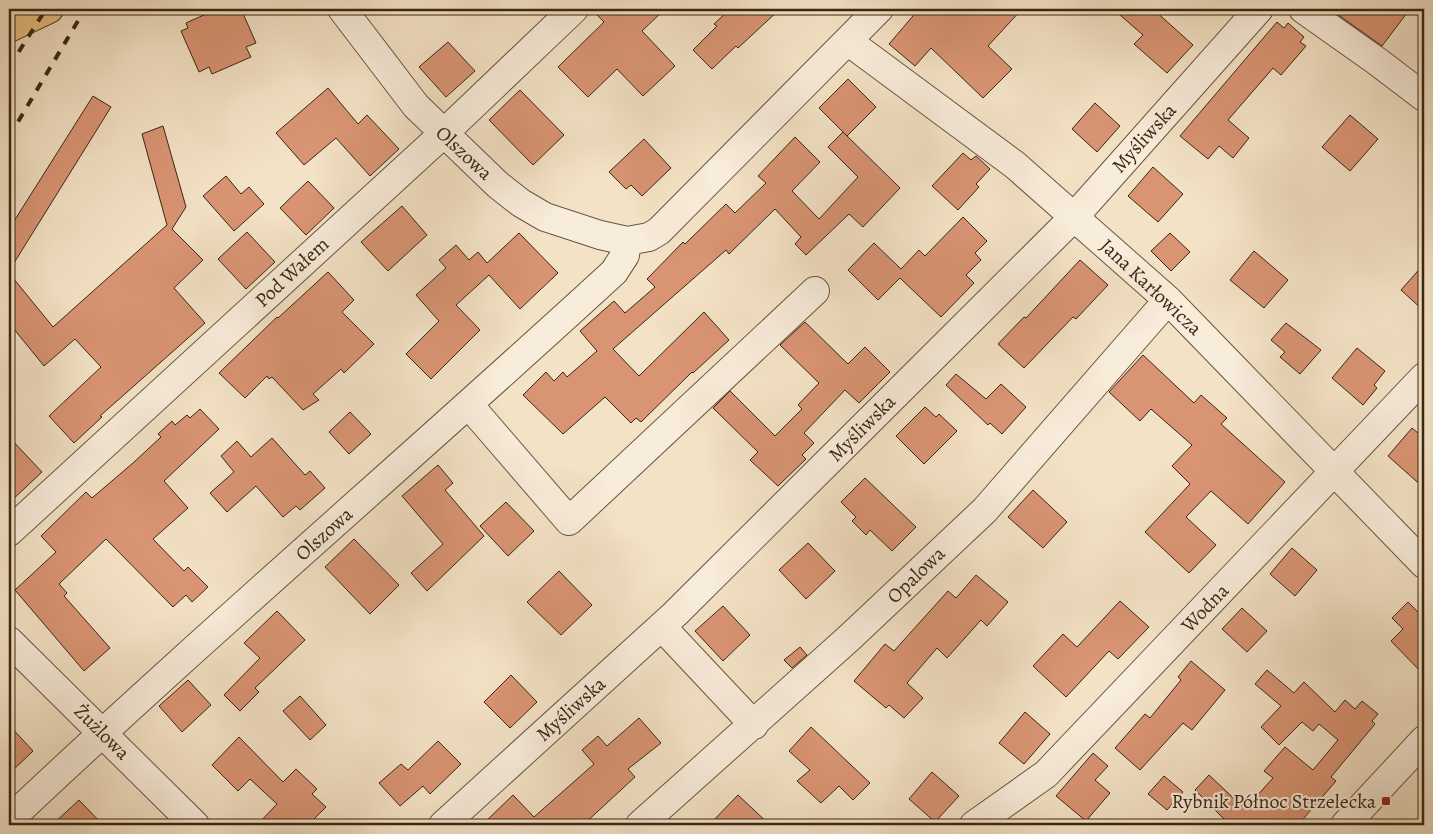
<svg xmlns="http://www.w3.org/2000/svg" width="1433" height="834" font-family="Alegreya,serif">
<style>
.building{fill:#d99474;stroke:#392712}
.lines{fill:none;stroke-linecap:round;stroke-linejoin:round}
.minor-casing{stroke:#68563f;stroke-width:30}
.major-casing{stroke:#392712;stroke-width:30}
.minor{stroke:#f8ecda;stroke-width:28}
.major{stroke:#eac183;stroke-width:28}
.rail{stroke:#392712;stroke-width:4;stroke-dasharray:9 9;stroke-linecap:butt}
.poi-dot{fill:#8f2418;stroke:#f8ecda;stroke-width:2}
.labels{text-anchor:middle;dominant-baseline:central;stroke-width:4.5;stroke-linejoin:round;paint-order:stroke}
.street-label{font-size:20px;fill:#392712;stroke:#f8ecda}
.poi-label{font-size:20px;fill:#392712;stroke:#f8ecda;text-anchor:end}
</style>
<rect width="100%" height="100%" fill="#f4e2c6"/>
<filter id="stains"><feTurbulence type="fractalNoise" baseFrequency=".004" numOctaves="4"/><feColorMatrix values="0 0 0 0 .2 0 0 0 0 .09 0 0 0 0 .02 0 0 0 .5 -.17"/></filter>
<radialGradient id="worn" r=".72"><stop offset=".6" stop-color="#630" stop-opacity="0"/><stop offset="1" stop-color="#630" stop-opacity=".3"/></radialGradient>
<path class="building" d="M217 9H241L256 43 246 47 251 57 212 74 209 67 199 72 181 31 188 28 186 23Z
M591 9H665L642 31 675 66 643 96 617 69 588 97 558 67 604 22Z
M730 9H780L738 48 736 46 712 69 693 50 717 26 714 24Z
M919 9H1022L988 46 1012 69 983 98 931 48 915 66 889 44Z
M1113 9H1153L1193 45 1167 73 1134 44 1143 35Z
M1330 9H1410L1382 46Z
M1277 22 1284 28 1288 23 1304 37 1300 42 1306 46 1281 75 1273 68 1228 120 1249 138 1233 158 1219 146 1208 159 1180 136Z
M448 42 475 71 446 97 419 67Z
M848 79 876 107 847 136 819 108Z
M328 88 358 124 367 115 399 149 370 176 336 138 304 165 276 133Z
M520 90 564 135 533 165 489 120Z
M93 96 111 107 9 271V229Z
M1095 103 1120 126 1097 152 1072 129Z
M1350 115 1378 139 1350 171 1322 147Z
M163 126 186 207 172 229 203 260 174 288 205 323 100 416 102 417 74 443 49 416 101 367 75 339 44 366 9 323V273L53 327 167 225 142 134Z
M843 132 900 188 863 227 849 214 806 255 795 244 801 237 775 209 729 254 726 250 613 349 639 376 704 312 729 340 693 373 692 372 641 422 636 418 631 423 605 397 563 434 523 395 546 372 554 381 563 372 567 377 597 351 580 331 614 301 625 313 655 287 647 279 683 242 685 244 726 204 735 213 766 183 758 176 795 137 820 162 792 191 819 219 858 177 828 147Z
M644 139 671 168 642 196 631 185 626 189 609 172Z
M963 153 971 160 976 156 990 169 976 184 979 187 958 210 932 186Z
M1153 167 1183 194 1158 222 1128 196Z
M226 176 241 194 249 187 264 204 234 231 203 196Z
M308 181 334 208 306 235 280 208Z
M402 206 427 235 388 271 361 242Z
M963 217 987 241 975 253 981 260 966 275 974 283 941 317 900 278 878 300 848 270 874 243 901 269 919 250 925 256Z
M247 232 275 262 246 289 218 259Z
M519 233 558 273 520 309 489 275 456 305 480 330 431 379 406 354 439 321 416 295 446 268 439 260 456 245 469 260 478 252 487 263Z
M1170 233 1190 252 1171 271 1151 251Z
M1254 251 1288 280 1264 308 1230 280Z
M1080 260 1108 285 1076 319 1073 317 1024 368 998 344 1024 317 1026 318Z
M1424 264V311L1401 290Z
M328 272 354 300 342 312 374 344 344 373 341 369 313 394 319 400 303 410 272 377 269 379 267 376 245 398 219 373 277 317 278 318Z
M805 322 848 364 865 347 890 372 859 403 845 390 804 433 814 443 802 455 806 459 778 486 750 460 758 452 713 408 730 391 775 436 802 409 798 405 819 383 780 345Z
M1286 323 1321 350 1300 374 1280 357 1285 352 1271 340Z
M1357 348 1385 371 1374 385 1377 388 1363 405 1332 378Z
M1143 355 1194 403 1201 395 1227 418 1221 424 1285 482 1248 524 1211 491 1186 517 1216 545 1189 573 1145 532 1190 484 1172 466 1192 445 1151 409 1140 421 1109 392Z
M956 374 986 399 1001 384 1026 407 1002 434 990 423 988 425 946 385Z
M925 407 936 417 939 414 957 431 924 464 896 436Z
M200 409 219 429 164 481 188 508 153 539 184 571 188 567 208 587 192 602 186 595 173 607 106 539 59 584 67 593 64 596 110 648 84 671 15 590 56 552 41 536 86 492 92 498 133 463 161 437 158 434 172 421 175 425 187 415 190 418Z
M350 412 371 434 349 454 329 432Z
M1412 428 1424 438V488L1388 456Z
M9 437 42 472 9 503Z
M272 438 305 475 310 471 325 488 300 510 296 506 283 517 256 486 227 512 210 493 234 472 221 456 237 441 251 457Z
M438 465 453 483 445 490 484 536 427 591 411 573 443 544 402 496Z
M865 478 916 527 892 551 870 530 866 535 852 521 856 517 841 502Z
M1033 490 1067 522 1043 548 1008 517Z
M506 502 534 531 508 556 480 526Z
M354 539 399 585 370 614 325 567Z
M808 543 835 571 806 599 779 570Z
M1292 548 1317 570 1295 596 1270 574Z
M559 571 592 605 561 635 527 602Z
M976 575 1008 602 987 626 981 620 947 658 937 648 907 683 923 698 904 718 889 705 886 708 854 681 885 644 894 651 948 591 956 598Z
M1120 601 1149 627 1118 659 1109 651 1066 697 1033 666 1063 634 1077 647Z
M1408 602 1419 613 1424 608V675L1391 641 1403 629 1392 618Z
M723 606 750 635 723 661 695 631Z
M1242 608 1267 631 1247 652 1222 629Z
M277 611 305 640 255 688 259 692 240 711 224 695 260 658 244 643Z
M800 647 807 655 792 668 784 660Z
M1191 661 1225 690 1192 730 1183 723 1140 770 1115 748 1145 714 1150 718 1181 680 1178 677Z
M1267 670 1294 693 1304 682 1335 712 1345 700 1355 709 1362 701 1378 714 1372 721 1375 724 1331 777 1336 781 1298 825H1230L1195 790 1209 775 1245 809 1273 778 1264 771 1285 747 1313 770 1338 740 1319 724 1313 731 1302 722 1279 745 1261 727 1281 706 1255 684Z
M511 675 537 702 510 728 484 702Z
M188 680 211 705 182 732 159 706Z
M300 696 326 725 310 740 283 711Z
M1025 712 1050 734 1024 764 999 743Z
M639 718 661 743 628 769 635 777 583 825H482L513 795 534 817 594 764 582 750 598 736 607 746Z
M9 725 33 751 9 774Z
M811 727 870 783 853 800 839 786 821 803 797 781 810 770 789 751Z
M239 737 283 782 296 769 317 789 312 794 326 807 308 825H257L277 804 250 779 238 791 212 765Z
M438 741 461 764 430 794 423 786 400 806 379 783 401 764 408 770Z
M1093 753 1108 766 1095 780 1110 793 1086 821 1056 796Z
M932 772 959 796 935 822 909 799Z
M1164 776 1183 792 1167 810 1148 794Z
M738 795 770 825H709Z
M79 800 103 825H52Z"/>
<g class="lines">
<g class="minor-casing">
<path id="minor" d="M342 9 416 106 498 185 521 203 545 217 600 235 627 241
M1303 9 1378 62 1424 97
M849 42 1015 165 1168 300 1424 564
M469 405 569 521 815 291
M9 532 443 134 574 9
M662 627 754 725
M9 641 195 825
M9 820C207 633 414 456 614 272L625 255 627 241 649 237 659 231 879 9
M443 825 675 614 1074 217 1259 9
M640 825 848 639 985 510 1168 300
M974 825 1046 774 1424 377
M1345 825 1424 740"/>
</g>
<g class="major-casing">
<path id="major" d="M9 28 49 9"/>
</g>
<use href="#minor" class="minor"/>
<use href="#major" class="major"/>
<path class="rail" d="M9 67 46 9
M9 137 85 9"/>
</g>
<rect class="poi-dot" x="1381" y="796" width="10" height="10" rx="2.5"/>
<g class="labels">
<g class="street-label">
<text transform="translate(1144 138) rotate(-48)">Myśliwska</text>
<text transform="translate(464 153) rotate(43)">Olszowa</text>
<text transform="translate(292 272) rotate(-43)">Pod Wałem</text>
<text transform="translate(1151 287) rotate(43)">Jana Karłowicza</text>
<text transform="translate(862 428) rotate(-45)">Myśliwska</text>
<text transform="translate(324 534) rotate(-42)">Olszowa</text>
<text transform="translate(916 575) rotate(-44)">Opalowa</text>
<text transform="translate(1205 608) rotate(-46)">Wodna</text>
<text transform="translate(571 709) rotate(-42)">Myśliwska</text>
<text transform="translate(102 732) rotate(45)">Żużlowa</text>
</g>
<g class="poi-label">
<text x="1376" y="801">Rybnik Północ Strzelecka</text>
</g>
</g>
<rect width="1433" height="834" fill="none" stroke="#f4e2c6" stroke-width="30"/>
<rect x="10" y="10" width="1413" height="814" fill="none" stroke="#392712" stroke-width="2.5"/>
<rect x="15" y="15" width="1403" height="804" fill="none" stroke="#392712"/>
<rect width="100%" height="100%" filter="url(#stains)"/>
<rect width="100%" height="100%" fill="url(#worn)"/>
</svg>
